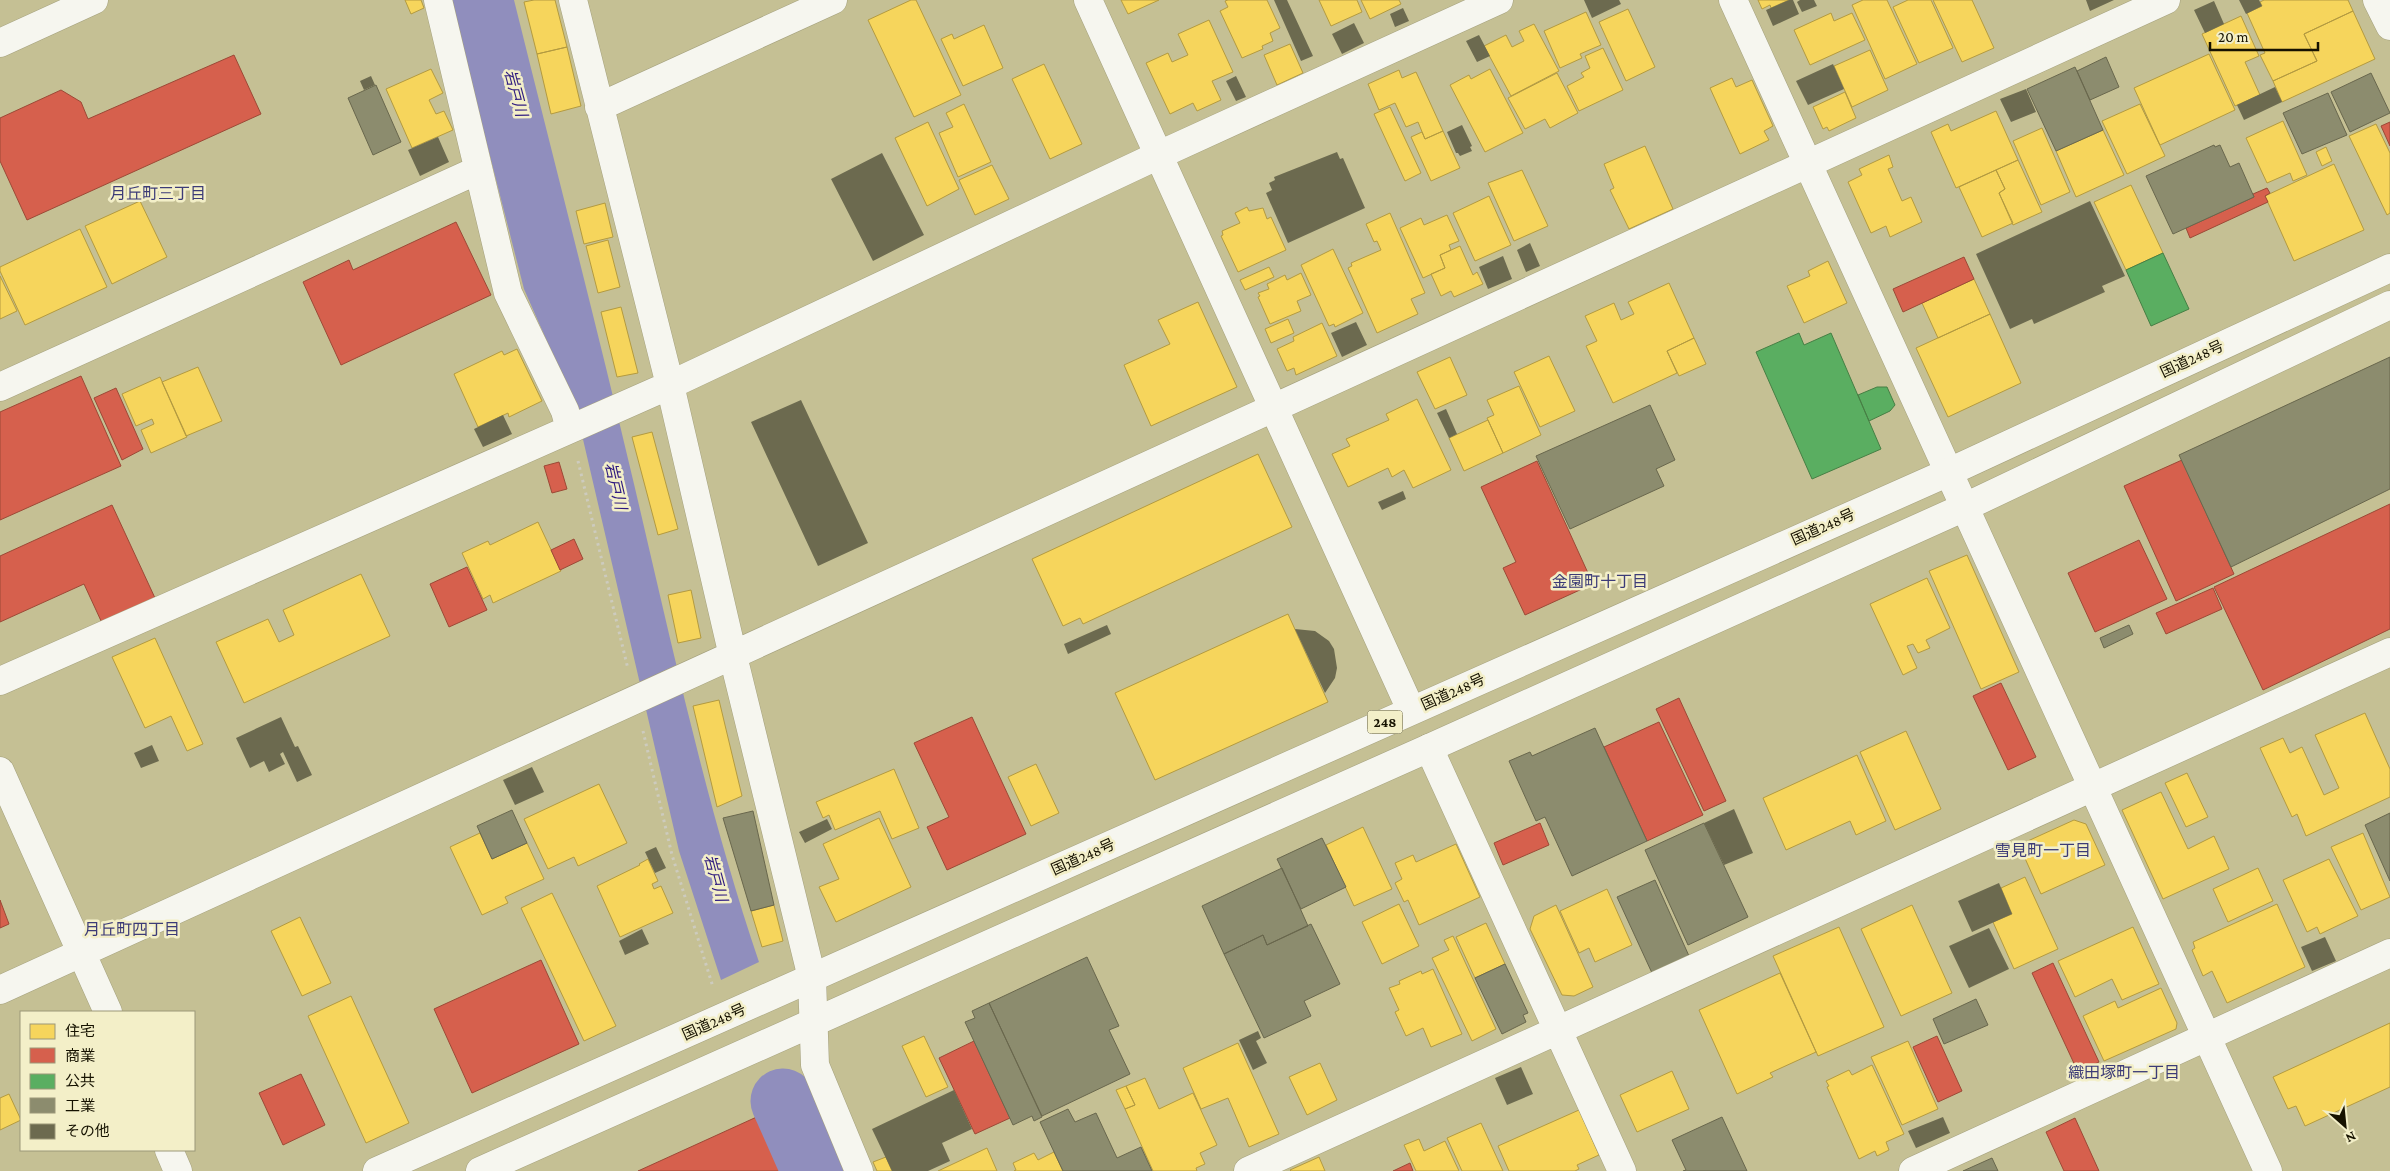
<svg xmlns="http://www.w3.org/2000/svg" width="2390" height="1171" font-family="'Crimson Pro','Noto Sans JP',serif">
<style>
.water{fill:#908ebd}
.homes{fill:#f6d55c;stroke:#b39a40}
.shops{fill:#d6604d;stroke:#9c4936}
.public{fill:#5aae61;stroke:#467f44}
.industry{fill:#8c8c6e;stroke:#69674d}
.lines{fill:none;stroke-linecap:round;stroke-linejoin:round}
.river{stroke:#908ebd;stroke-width:65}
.building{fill:#6c6a4f}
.minor-casing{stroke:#a4a07d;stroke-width:29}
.highway-casing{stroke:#a4a07d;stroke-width:29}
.path{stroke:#cdcbbe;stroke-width:3;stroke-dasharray:2.5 4;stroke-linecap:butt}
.minor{stroke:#f6f6ef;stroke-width:28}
.highway{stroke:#f6f6ef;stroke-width:28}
.labels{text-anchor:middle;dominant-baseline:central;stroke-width:5;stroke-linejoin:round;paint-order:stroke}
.shield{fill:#f3efc8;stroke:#58543c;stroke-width:1}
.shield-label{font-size:14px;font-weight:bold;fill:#161200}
.street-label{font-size:15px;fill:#161200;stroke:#f3efc8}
.water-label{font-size:16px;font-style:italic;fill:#2d197f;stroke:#f3efc8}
.neighbourhood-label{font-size:16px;fill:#3c3b77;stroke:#f3efc8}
</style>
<rect width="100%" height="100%" fill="#c5c094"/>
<path class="water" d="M450 0H514C554 161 596 323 634 484 672 645 706 806 759 962L721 980 679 851 575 405 524 289Z"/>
<path class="homes" d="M405 0H421L424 8 411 14Z
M534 0H555L567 47 537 54 524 2Z
M911 0H916L961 95 914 117 868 20Z
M1121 0H1159L1128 14Z
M1228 0H1267L1280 28 1270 33 1273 41 1262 46 1263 49 1242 58 1220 11 1228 7 1225 1Z
M1319 0H1357L1362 12 1331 26Z
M1361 0H1399L1401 4 1370 19Z
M1758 0H1789L1771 8 1770 5 1762 9Z
M1863 0H1887L1917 64 1885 79 1852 5Z
M1908 0H1931L1953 48 1919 63 1893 7Z
M1933 0H1972L1994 48 1962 62Z
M2264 0H2348L2353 11 2304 34 2317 61 2273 81 2260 55 2265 53 2247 13 2262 6 2260 2Z
M1628 9 1655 67 1626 81 1599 22Z
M2353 11 2375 59 2282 102 2273 81 2317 61 2304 34Z
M1586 12 1601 45 1580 54 1582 58 1560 68 1544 31Z
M1831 13 1834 21 1852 13 1865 40 1810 65 1794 30Z
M2241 16 2259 56 2245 62 2260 95 2235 106 2202 34Z
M1209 20 1233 72 1212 81 1221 100 1197 111 1193 103 1170 114 1146 63 1168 53 1172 62 1188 55 1178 34Z
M1534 24 1559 71 1511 96 1484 46 1506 35 1512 47 1524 41 1519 31Z
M984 25 1003 68 963 86 941 39 952 34 954 39Z
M1290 44 1303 73 1277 85 1264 55Z
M567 47 581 106 551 114 537 54Z
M1603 48 1623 90 1579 111 1567 86 1584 77 1581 73 1590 68 1585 56Z
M1870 50 1888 90 1852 107 1834 66Z
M2209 54 2235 110 2160 145 2134 88Z
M1044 64 1082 144 1050 159 1012 79Z
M431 69 443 93 429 100 436 114 444 111 453 130 412 148 386 89Z
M1490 69 1523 133 1485 152 1450 85 1469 75 1471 79Z
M1399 70 1402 78 1416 72 1443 131 1425 139 1418 122 1406 127 1395 103 1379 110 1368 84Z
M1557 73 1578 113 1550 128 1545 119 1525 129 1508 98Z
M1732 78 1736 87 1752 80 1773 126 1764 131 1769 140 1740 154 1710 88Z
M1845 92 1856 118 1829 131 1827 127 1823 129 1813 107Z
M964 104 991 162 958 177 939 133 953 127 946 113Z
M2140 104 2165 156 2127 174 2102 121Z
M1390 107 1421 173 1405 181 1374 114Z
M1996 111 2018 160 1956 188 1931 132 1948 124 1951 131Z
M2283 121 2307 175 2293 181 2290 173 2267 183 2246 138Z
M928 122 959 189 927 206 895 138Z
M2376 124 2390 153V213L2387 215 2349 136Z
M2042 128 2070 192 2041 205 2013 141Z
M2103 130 2124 175 2076 197 2056 151Z
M1443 131 1460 168 1431 181 1411 137 1422 132 1425 139Z
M1645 146 1673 209 1629 229 1610 190 1614 188 1604 164Z
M2326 147 2332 161 2322 166 2316 152Z
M1889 155 1893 167 1888 169 1902 201 1911 197 1922 222 1890 237 1886 226 1871 233 1848 182 1862 175 1859 169Z
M2018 160 2042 212 2013 225 1999 193 2005 189 1996 170Z
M2334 164 2364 230 2294 261 2265 196Z
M992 165 1009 199 975 215 959 180Z
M1522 170 1548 226 1514 241 1488 183Z
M1996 170 2005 189 1999 193 2013 223 1982 237 1959 187Z
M2131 185 2163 253 2126 270 2094 202Z
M1489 196 1511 245 1475 261 1453 213Z
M140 201 167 257 112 284 85 226Z
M605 203 613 237 584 244 576 211Z
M1247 207 1249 211 1263 208 1267 219 1271 217 1286 250 1238 272 1221 236 1223 235 1222 231 1240 223 1235 213Z
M1390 213 1425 293 1411 299 1418 314 1377 333 1348 268 1352 266 1351 263 1381 250 1377 241 1374 242 1366 224Z
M1447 215 1459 241 1449 245 1451 250 1440 255 1445 268 1423 278 1400 228 1421 218 1424 225Z
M80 229 107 287 25 325 0 271V267Z
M608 240 620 287 598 293 586 246Z
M1460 246 1473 275 1477 272 1483 284 1454 297 1451 291 1441 296 1431 274 1445 268 1440 255Z
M1333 249 1363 313 1335 327 1334 324 1329 326 1301 265Z
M1828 261 1847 303 1804 323 1787 286 1810 276 1808 271Z
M1269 267 1274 277 1245 290 1240 280Z
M1301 273 1311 295 1297 301 1301 311 1270 324 1258 297 1260 296 1258 293 1269 289 1267 284 1285 275 1287 280Z
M0 276 17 311 0 319Z
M1974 279 1990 314 1938 338 1922 303Z
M1669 283 1694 338 1667 351 1677 373 1613 403 1586 346 1597 341 1585 316 1614 303 1621 320 1634 314 1628 302Z
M1198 302 1237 387 1151 426 1124 365 1170 344 1158 320Z
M621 307 638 373 617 377 601 312Z
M1990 314 2021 383 1948 417 1916 348Z
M1288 319 1294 333 1271 343 1265 329Z
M1322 323 1337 356 1296 375 1294 368 1287 371 1277 349 1294 341 1293 337Z
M1694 338 1706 364 1679 376 1667 351Z
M517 349 542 401 509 417 508 413 478 427 454 374 502 351 504 355Z
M1549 356 1575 411 1540 427 1514 372Z
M1450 357 1467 395 1435 409 1417 372Z
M198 367 222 421 186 436 162 382Z
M160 377 187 437 151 453 141 430 154 424 152 419 136 426 122 394Z
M1519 386 1541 435 1503 453 1487 418 1494 415 1487 400Z
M1417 399 1451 470 1413 488 1404 470 1392 477 1388 468 1348 487 1332 454 1350 446 1346 439 1389 420 1386 414Z
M1488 420 1503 453 1464 471 1449 438Z
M652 432 678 529 658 535 632 437Z
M1258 454 1292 527 1083 624 1080 618 1063 626 1032 559Z
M538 522 561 571 493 603 490 595 483 599 462 553 488 541 490 545Z
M1967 555 2019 672 1981 689 1929 571Z
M361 574 390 636 244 703 216 642 268 619 279 642 294 635 283 610Z
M1927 578 1950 628 1926 640 1930 648 1918 653 1913 644 1907 646 1917 668 1903 675 1870 604Z
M691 590 701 638 678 643 668 595Z
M1288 614 1328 702 1155 780 1115 693Z
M155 638 203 744 187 751 171 716 145 728 112 657Z
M719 700 742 796 717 807 693 706Z
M2365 713 2390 769V797L2306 836 2297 814 2292 817 2260 748 2283 738 2290 753 2302 747 2324 795 2339 788 2315 735Z
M1906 731 1941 809 1895 830 1860 752Z
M1857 755 1886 821 1856 835 1850 821 1786 850 1763 798Z
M1036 764 1059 813 1031 826 1008 777Z
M894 769 919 828 892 839 880 811 835 830 829 815 823 818 816 802Z
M2187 773 2208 817 2186 827 2165 783Z
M599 784 627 843 578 866 574 857 548 869 524 819Z
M2161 792 2188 849 2214 836 2229 869 2163 899 2122 810Z
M879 818 911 887 836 922 819 887 839 879 823 844Z
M2074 820 2086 824 2105 865 2041 894 2019 845Z
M1363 827 1392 889 1354 906 1326 845Z
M480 833 492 859 527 843 544 879 505 897 508 903 482 915 450 847Z
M2363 833 2390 897 2361 910 2331 847Z
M1456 844 1480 897 1419 925 1408 900 1404 902 1395 883 1402 879 1395 863 1413 855 1416 862Z
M648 859 658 881 652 884 654 889 661 886 673 913 620 937 597 886 640 865 639 864Z
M2329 859 2358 916 2320 934 2317 927 2307 932 2283 880Z
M2258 868 2273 901 2228 922 2213 889Z
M2025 877 2058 949 2014 969 1993 922 2012 914 2001 888Z
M1607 889 1632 945 1595 962 1589 948 1579 953 1560 911Z
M552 893 616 1026 584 1041 521 908Z
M1399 904 1419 946 1382 964 1362 922Z
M2277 904 2305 967 2227 1003 2212 971 2203 976 2192 950 2195 948 2193 942Z
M774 905 783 941 762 947 751 911Z
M1556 905 1593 987 1574 996 1562 995 1530 929 1534 916Z
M1912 905 1952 993 1901 1016 1861 929Z
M300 917 331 983 302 996 271 931Z
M1486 923 1505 964 1475 978 1456 937Z
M1839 927 1884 1027 1818 1056 1773 956Z
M2133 927 2159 984 2122 1000 2112 979 2075 997 2058 961Z
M1453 936 1496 1029 1472 1041 1432 958 1449 950 1444 940Z
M1433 969 1462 1034 1431 1047 1423 1028 1406 1036 1395 1012 1399 1010 1389 988 1400 984 1399 981 1421 971 1422 974Z
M1780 973 1816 1052 1770 1073 1773 1077 1737 1094 1699 1010Z
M2161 988 2177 1023 2176 1029 2104 1061 2083 1016 2115 1001 2118 1008Z
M351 996 409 1123 366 1143 308 1016Z
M2390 1023V1087L2305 1126 2296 1106 2288 1109 2273 1077Z
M924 1036 948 1087 926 1097 902 1046Z
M1908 1041 1938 1109 1902 1125 1871 1057Z
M1238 1043 1279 1134 1249 1147 1228 1098 1201 1109 1183 1068Z
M1320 1063 1337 1100 1307 1115 1289 1077Z
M1872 1065 1904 1134 1886 1142 1889 1150 1877 1156 1875 1151 1859 1159 1827 1087 1829 1086 1826 1081 1849 1070 1852 1075Z
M1672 1071 1689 1109 1637 1132 1620 1095Z
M1145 1078 1159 1109 1193 1093 1217 1145 1200 1153 1205 1164 1196 1168 1197 1171H1153L1125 1109 1135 1105 1126 1086Z
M1126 1086 1135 1105 1125 1109 1116 1090Z
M9 1094 21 1120 0 1130V1098Z
M1579 1110 1599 1155 1577 1165 1579 1169 1575 1171H1509L1498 1146Z
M1481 1123 1503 1171H1462L1447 1138Z
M1419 1139 1424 1151 1445 1141 1459 1171H1416L1404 1145Z
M987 1148 997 1171H938Z
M1054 1152 1063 1171H1014L1016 1170 1013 1163 1034 1153 1038 1160Z
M886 1157 892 1171H877L873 1162Z
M1319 1157 1325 1171H1291L1290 1170Z"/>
<path class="shops" d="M234 55 261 114 27 220 0 161V118L61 90 81 102 88 119Z
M2390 122V146L2381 126Z
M2267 188 2270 193 2265 196 2268 202 2190 238 2186 228 2254 197 2253 194Z
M456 222 491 295 341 365 303 282 349 260 353 270Z
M1964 257 1974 279 1903 312 1893 289Z
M81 376 121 466 0 520V412Z
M116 388 143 449 122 460 94 398Z
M2182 460 2234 574 2176 601 2124 486Z
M1537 461 1593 584 1525 615 1503 568 1516 562 1481 487Z
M559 462 567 489 552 493 544 466Z
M2390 504V629L2263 690 2214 587Z
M112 505 155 598 102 623 84 584 0 622V556Z
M574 539 583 559 560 570 551 550Z
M2139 540 2167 599 2095 632 2068 573Z
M467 567 487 610 449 627 430 584Z
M2213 588 2222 609 2166 634 2156 613Z
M2001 683 2036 757 2008 770 1973 696Z
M1679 698 1726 801 1704 811 1656 709Z
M972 717 1026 834 947 870 927 827 949 817 914 743Z
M1659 722 1703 815 1647 841 1604 747Z
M1540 823 1549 845 1503 865 1494 843Z
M0 900 9 924 0 928Z
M541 960 579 1044 472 1093 434 1009Z
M2053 963 2099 1062 2078 1072 2032 973Z
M1937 1036 1962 1091 1938 1102 1913 1047Z
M974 1041 1010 1118 975 1134 939 1058Z
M301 1074 325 1125 283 1145 259 1093Z
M761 1115 787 1171H638Z
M2075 1118 2099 1171H2064L2046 1132Z
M1410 1163 1413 1171H1393Z"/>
<path class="public" d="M2163 253 2189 309 2151 326 2126 270Z
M1799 333 1804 345 1831 333 1881 449 1812 479 1756 352Z
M1877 387H1887L1895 405 1890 411 1869 421 1858 395Z"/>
<path class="industry" d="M2106 57 2119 87 2090 100 2077 71Z
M2075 67 2103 130 2056 151 2027 89Z
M2371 73 2390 113 2350 132 2331 92Z
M376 85 401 142 373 155 348 98Z
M2328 93 2347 135 2302 154 2283 113Z
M2214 145 2215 147 2220 145 2230 167 2239 163 2254 197 2173 234 2146 176Z
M2390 357V489L2231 567 2179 455Z
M1650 405 1675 460 1656 469 1664 486 1570 529 1536 456Z
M2129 625 2133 634 2104 648 2100 638Z
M1595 728 1647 841 1572 876 1545 817 1536 821 1509 761 1530 752 1532 756Z
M512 810 527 843 492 859 477 826Z
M753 811 774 905 751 911 723 818Z
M2390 813V881L2365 825Z
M1704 823 1748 917 1688 945 1645 850Z
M1322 838 1346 887 1301 909 1277 859Z
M1282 868 1308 926 1267 945 1263 935 1224 954 1202 906Z
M1655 880 1689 956 1652 973 1617 897Z
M1311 924 1340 984 1304 1001 1311 1016 1264 1038 1224 954 1263 935 1267 945Z
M1087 957 1119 1026 1109 1030 1130 1074 1042 1116 989 1003Z
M1505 964 1528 1013 1523 1015 1526 1022 1502 1034 1475 978Z
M1976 999 1988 1025 1944 1044 1933 1019Z
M989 1003 1042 1117 1034 1121 1032 1116 1013 1125 965 1022 975 1018 972 1011Z
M1068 1109 1075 1122 1096 1113 1117 1158 1141 1147 1152 1171H1063L1040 1122Z
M1722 1117 1747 1171H1683L1686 1170 1672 1140Z
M1992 1158 1998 1171H1963Z"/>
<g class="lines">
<path class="river" d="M783 1101 814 1171"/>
</g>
<path class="building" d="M1274 0H1287L1313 56 1301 61Z
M1584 0H1619L1621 4 1592 18Z
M1789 0H1793L1799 14 1773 26 1766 10Z
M1800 0H1814L1817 6 1802 12 1797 2Z
M2086 0H2114L2090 11Z
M2239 0H2259L2262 6 2246 14Z
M2214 1 2224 24 2205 33 2194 10Z
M1403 8 1409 21 1395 27 1390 14Z
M1354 23 1364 43 1342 54 1332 34Z
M1479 35 1490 56 1477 62 1466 41Z
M1833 64 1844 89 1808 105 1796 81Z
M371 76 375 85 364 90 360 81Z
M1236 76 1246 97 1236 101 1226 81Z
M2275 87 2282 102 2244 120 2237 105Z
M2026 89 2036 112 2011 122 2000 99Z
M1462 125 1472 146 1470 147 1472 151 1460 156 1458 153H1456L1447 132Z
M438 137 449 162 420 176 408 150Z
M1337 152 1340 159 1343 158 1365 208 1288 243 1266 193 1272 190 1269 183 1275 180 1274 177Z
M882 153 924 235 873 261 831 179Z
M2090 201 2125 276 2102 286 2105 292 2034 324 2032 319 2010 329 1976 254Z
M1530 243 1540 266 1526 272 1517 250Z
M1503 256 1512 279 1488 289 1479 267Z
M1356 322 1367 345 1342 357 1331 333Z
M801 400 868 543 818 566 751 422Z
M1446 409 1457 434 1449 438 1437 413Z
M503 415 512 434 483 447 474 429Z
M1403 491 1406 499 1382 510 1378 502Z
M1107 625 1111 634 1068 654 1064 644Z
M1295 629 1315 631 1329 641 1334 649 1337 668 1335 678 1325 693Z
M281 717 295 747 298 746 312 775 297 782 283 752 280 754 285 764 269 772 264 761 250 768 236 738Z
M152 745 159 761 141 768 134 753Z
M532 767 544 792 515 805 503 780Z
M1734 809 1753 853 1724 865 1704 823Z
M827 819 832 829 805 843 799 832Z
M656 847 666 868 655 873 645 852Z
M1999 883 2012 914 1972 932 1958 901Z
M1989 928 2009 969 1969 988 1949 946Z
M642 929 649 944 625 955 619 941Z
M2325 937 2336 961 2312 971 2301 947Z
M1258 1031 1261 1038 1256 1041 1267 1063 1253 1070 1239 1040Z
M1521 1067 1533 1094 1507 1105 1495 1078Z
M954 1090 972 1129 942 1143 950 1161 928 1171H892L872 1129Z
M1943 1117 1950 1133 1916 1148 1908 1131Z"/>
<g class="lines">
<g class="minor-casing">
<path id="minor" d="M438 0 508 293 565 411 570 429
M573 0 670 385 733 656 812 978 815 1065 859 1171
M1088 0 1411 710
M1733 0 2268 1171
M2377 0 2390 26
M0 43 94 0
M599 107 833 0
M0 387 478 170
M0 681 670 385 1159 155 1499 0
M1429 748 1622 1171
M0 771 108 1012
M0 990 2166 0
M169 1150 178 1171
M1248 1171 2390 652
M1913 1171 2390 953"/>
</g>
<g class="highway-casing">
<path id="highway" d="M377 1171 1949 472 2390 268
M480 1171 1429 748 1965 507 2390 305"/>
</g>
<path class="path" d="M578 461 628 669
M643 731 672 855 713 987"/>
<use href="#minor" class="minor"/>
<use href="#highway" class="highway"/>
</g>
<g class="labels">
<rect class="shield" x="1367.5" y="710.5" width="35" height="23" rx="4"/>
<g class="shield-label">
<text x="1385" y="722">248</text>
</g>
<g class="street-label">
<text transform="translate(2192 359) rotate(-25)">国道248号</text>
<text transform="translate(1823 527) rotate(-24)">国道248号</text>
<text transform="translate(1453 692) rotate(-24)">国道248号</text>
<text transform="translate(1083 857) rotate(-24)">国道248号</text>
<text transform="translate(714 1022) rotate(-24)">国道248号</text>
</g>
<g class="water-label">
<text transform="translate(516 93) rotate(75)">岩戸川</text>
<text transform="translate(616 486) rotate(77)">岩戸川</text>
<text transform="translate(716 878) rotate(75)">岩戸川</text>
</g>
<g class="neighbourhood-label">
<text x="158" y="193">月丘町三丁目</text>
<text x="1600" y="581">金園町十丁目</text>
<text x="2043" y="850">雪見町一丁目</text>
<text x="132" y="929">月丘町四丁目</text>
<text x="2124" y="1072">織田塚町一丁目</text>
</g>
</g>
<rect x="20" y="1011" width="175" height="140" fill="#f3efc8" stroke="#9b9778"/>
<rect x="30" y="1024" width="25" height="15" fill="#f6d55c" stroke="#9b9778"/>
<text x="65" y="1036" font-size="15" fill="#161200">住宅</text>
<rect x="30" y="1048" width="25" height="15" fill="#d6604d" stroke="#9b9778"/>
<text x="65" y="1061" font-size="15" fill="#161200">商業</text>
<rect x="30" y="1074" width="25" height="15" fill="#5aae61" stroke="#9b9778"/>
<text x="65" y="1086" font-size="15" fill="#161200">公共</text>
<rect x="30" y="1098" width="25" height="15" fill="#8c8c6e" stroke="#9b9778"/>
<text x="65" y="1111" font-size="15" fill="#161200">工業</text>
<rect x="30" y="1124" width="25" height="15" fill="#6c6a4f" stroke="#9b9778"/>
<text x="65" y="1136" font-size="15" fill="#161200">その他</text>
<g transform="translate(2345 1126) rotate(153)" stroke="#f3efc8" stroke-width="4" paint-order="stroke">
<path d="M0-4L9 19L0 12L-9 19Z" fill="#161200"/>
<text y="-8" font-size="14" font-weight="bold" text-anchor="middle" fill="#161200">N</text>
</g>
<path d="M2210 42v8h108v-8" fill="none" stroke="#161200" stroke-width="2.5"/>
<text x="2218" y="42" font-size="15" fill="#161200" stroke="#f3efc8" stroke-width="4" paint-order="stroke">20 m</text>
</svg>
